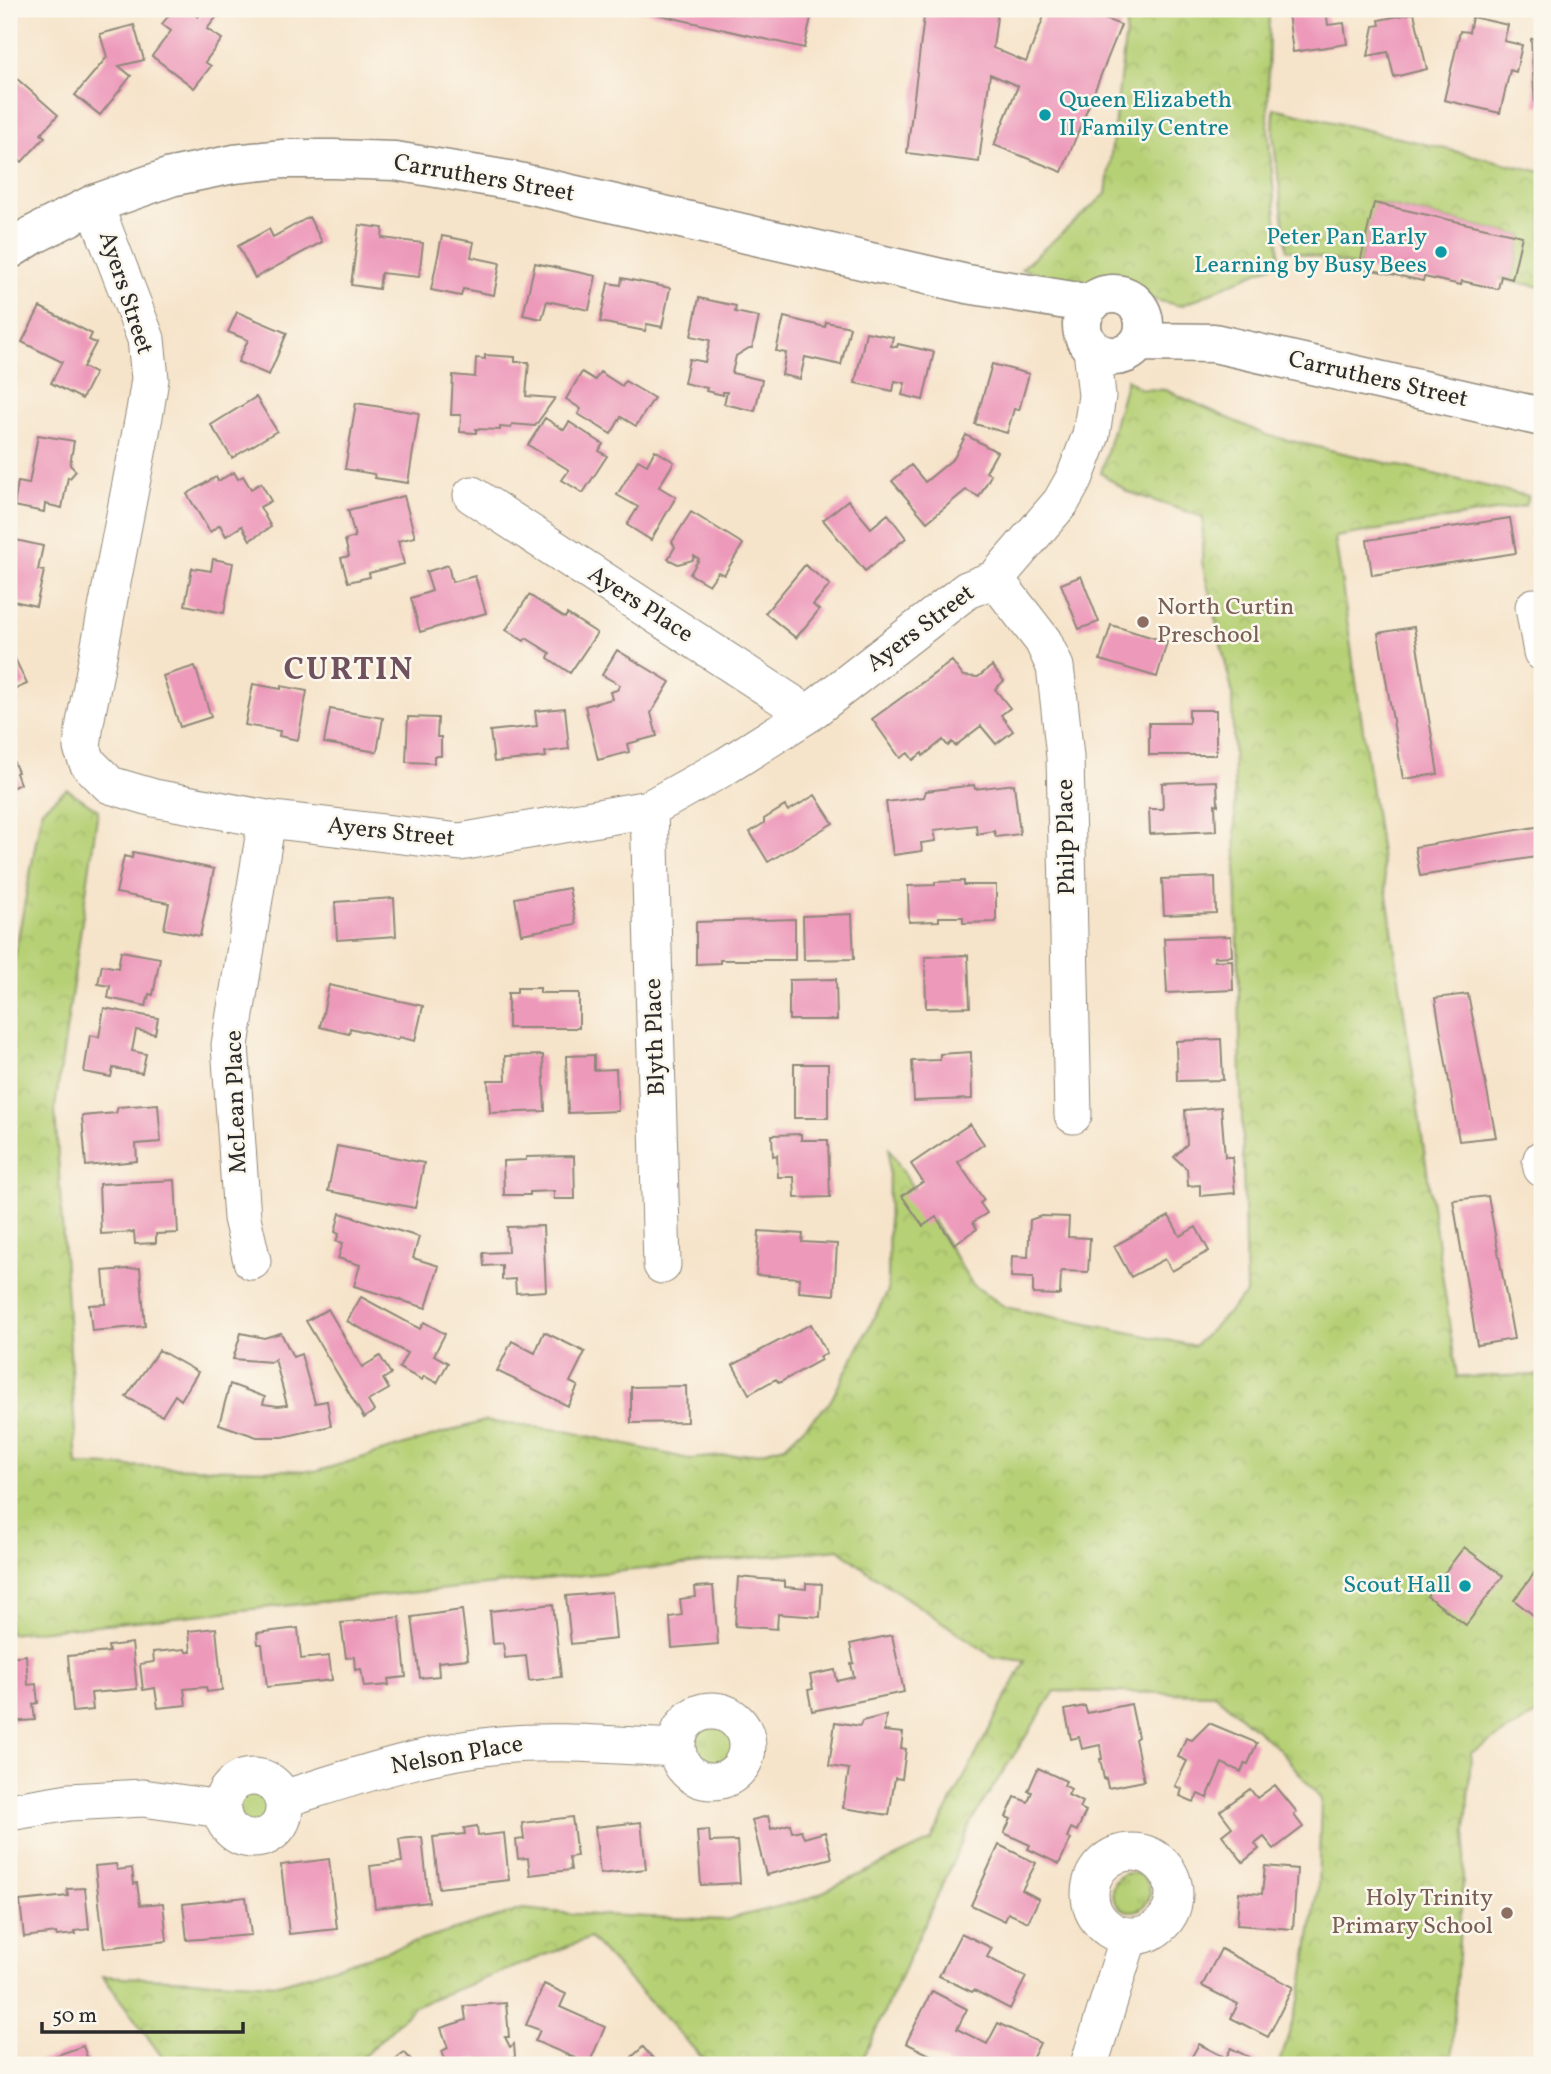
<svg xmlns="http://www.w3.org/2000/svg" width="1551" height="2074" font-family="Vollkorn,serif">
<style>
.grass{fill:url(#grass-tufts);stroke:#707e50;stroke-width:2}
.park{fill:url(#park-crowns);stroke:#707e50;stroke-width:2}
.building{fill:#ed99ba}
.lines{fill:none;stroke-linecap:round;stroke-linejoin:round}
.minor-casing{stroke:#90887a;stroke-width:39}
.major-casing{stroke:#90887a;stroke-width:41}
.minor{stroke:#fff;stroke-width:37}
.major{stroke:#fff;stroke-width:38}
.culture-dot{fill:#0f9aa8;stroke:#fbf7ec;stroke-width:2.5}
.education-dot{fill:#8d6e63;stroke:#fbf7ec;stroke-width:2.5}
.labels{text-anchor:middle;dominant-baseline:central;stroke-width:5;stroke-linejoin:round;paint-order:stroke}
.culture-label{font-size:24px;fill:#0d838f;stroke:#fbf7ec;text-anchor:end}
.street-label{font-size:24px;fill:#2b2b2b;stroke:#fbf7ec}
.education-label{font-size:24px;fill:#785e54;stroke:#fbf7ec;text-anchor:start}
.district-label{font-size:32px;font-weight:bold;letter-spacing:2px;fill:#6f525d;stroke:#fbf7ec}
</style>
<defs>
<pattern id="grass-tufts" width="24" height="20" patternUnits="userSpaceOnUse" patternTransform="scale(1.75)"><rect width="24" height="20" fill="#b6d075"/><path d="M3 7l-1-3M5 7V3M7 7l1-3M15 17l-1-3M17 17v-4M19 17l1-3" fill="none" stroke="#9db365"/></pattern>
<pattern id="park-crowns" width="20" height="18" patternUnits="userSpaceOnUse" patternTransform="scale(1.75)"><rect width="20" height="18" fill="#b6d075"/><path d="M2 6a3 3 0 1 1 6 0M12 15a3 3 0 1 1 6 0" fill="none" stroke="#9db365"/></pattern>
</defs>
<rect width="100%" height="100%" fill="#fbf7ec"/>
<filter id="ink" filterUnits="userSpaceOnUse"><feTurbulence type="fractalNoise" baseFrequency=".0143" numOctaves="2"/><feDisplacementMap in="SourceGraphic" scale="14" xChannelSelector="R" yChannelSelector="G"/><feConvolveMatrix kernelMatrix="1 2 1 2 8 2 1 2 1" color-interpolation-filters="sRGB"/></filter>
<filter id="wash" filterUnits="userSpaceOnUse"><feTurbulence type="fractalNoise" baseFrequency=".00686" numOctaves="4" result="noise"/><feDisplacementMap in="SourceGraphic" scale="28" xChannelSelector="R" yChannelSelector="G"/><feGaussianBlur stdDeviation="1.57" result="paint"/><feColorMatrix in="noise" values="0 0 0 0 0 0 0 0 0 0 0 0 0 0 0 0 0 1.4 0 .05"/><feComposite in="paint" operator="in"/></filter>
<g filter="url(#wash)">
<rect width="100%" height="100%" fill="#f6e4ca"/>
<path class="grass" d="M692 1744a22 22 0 1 1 44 0a22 22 0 1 1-44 0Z
M229 1809a23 23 0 1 1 46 0a23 23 0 1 1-46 0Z
M1112 1892a19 19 0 1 1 38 0a19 19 0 1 1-38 0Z"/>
<path class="park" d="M1115 9H1269L1268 129 1280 262 1181 306 1021 269 1106 194 1128 14Z
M1274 108 1542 172V287L1500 279 1501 276 1512 278 1522 236 1375 203 1359 267 1287 250 1273 134Z
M1127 379 1141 389 1166 390 1266 435 1528 496 1525 506 1335 537 1457 1377 1542 1375V1711L1471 1753 1451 2065H1279L1300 1998 1318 1888 1321 1799 1279 1749 1214 1694 1055 1691 972 1820 860 2065H709L590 1938 416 2005 355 2065H168L103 1976 279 1984 523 1909 574 1914 725 1920 808 1899 931 1841 1025 1661 994 1657 871 1574 839 1549 9 1634V1532L11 1531 9 1496V987L42 809 67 789 98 810 55 1108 77 1465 318 1471 484 1421 566 1431 689 1459 758 1453 785 1446 830 1402 888 1291 889 1149 972 1284 1005 1307 1195 1346 1246 1294 1232 691 1202 562 1203 517 1128 492 1101 473Z"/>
<g id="blocks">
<path class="building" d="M174 9H187L198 17 204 9H209L218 15 207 29 222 39 205 62 211 66 194 88 152 56 171 31 162 24Z
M634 9H813L804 48Z
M925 9H998L993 48 1026 62 1047 9H1079L1121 25 1062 172 994 145 1018 86 990 74 979 162 907 153Z
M1317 9H1326L1328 25 1344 23 1347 44 1293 52 1288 13Z
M1414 13 1427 69 1394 77 1388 52 1368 56 1374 26 1380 25 1379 20Z
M1472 17 1508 25 1504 41 1522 45 1516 72 1510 70 1500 113 1444 100 1460 31 1469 32Z
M134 25 144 60 119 66 131 76 100 115 75 95 107 57 100 34Z
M1542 38V105L1535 106 1531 39Z
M16 78 58 115 41 134 45 137 22 162 17 158 13 163 9 159V86Z
M1374 203 1522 236 1512 279 1501 276 1498 289 1462 281 1461 285 1424 277 1423 281 1359 267Z
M309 217 322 242 255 278 238 246 269 229 273 237Z
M359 225 383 228 382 238 423 243 419 277 381 273 379 289 351 285Z
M442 236 474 242 471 257 500 263 494 295 463 289 461 296 431 290Z
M535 263 596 276 589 310 547 301 542 319 523 315Z
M622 278 670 288 662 327 647 324 645 331 600 322 608 283 621 285Z
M699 298 736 306 735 312 759 317 752 348H749L736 356 732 373 762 380 755 411 724 404 727 392H723V395L706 391 707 388 684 383 689 359 705 362 710 340 691 336Z
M40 307 92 334 89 340 96 343 83 367 95 373 82 399 51 383 62 362 22 342Z
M237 312 287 333 269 375 238 362 248 340 228 332Z
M784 317 825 327 826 322 850 327 841 365 805 357 800 379 782 375 786 353 776 351Z
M866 332 893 337 891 346 897 347 898 344 934 352 923 400 902 395 905 383 895 381 893 391 855 383Z
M485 355 515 357V362H529L526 396 555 398 535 426 512 424 511 428 500 427V430L476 429V433L460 432 461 415H451L453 375 475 377 476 358 485 359Z
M992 364 1029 374 1019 410 1014 409 1007 433 975 424Z
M582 372 595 380 600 372 622 386 625 381 654 398 636 426 621 417 611 434 578 414 581 409 566 399Z
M256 397 277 431 232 458 211 425Z
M356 403 419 413 408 483 375 478 374 474 345 469Z
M545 418 564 430 569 422 603 444 599 451 607 456 583 493 562 480 569 470 528 445Z
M38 435 74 441 70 465 76 471 70 478 68 477 62 508 45 504 44 512 14 506 18 482 29 484Z
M966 435 997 452 986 472 991 475 979 497 966 490 927 522 892 481 911 465 925 482 954 458Z
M655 450 674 462 659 487 676 497 651 540 627 525 638 507 617 495 638 460 647 465Z
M234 472 238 479 243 476 251 489 261 483 271 501 260 507 271 527 250 540 242 526 226 536 220 525 210 532 187 494 216 477 218 481Z
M404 496 415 537 398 541 404 564 369 573 370 577 348 582 341 558 349 556 345 540 355 537 348 510Z
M848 500 871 528 888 514 906 538 865 571 823 520Z
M691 512 743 544 724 575 718 572 709 585 690 574 699 559 694 556 693 560 678 564 668 559 675 547 672 542Z
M1510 518 1516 553 1372 575 1367 540Z
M11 539 43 546 38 570 44 571 36 606 9 600V548Z
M213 559 233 563 224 613 185 605 192 568 211 571Z
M448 565 452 582 475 576 486 613 420 632 411 598 432 591 426 572Z
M805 565 830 585 813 605 819 610 796 638 765 613Z
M1081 576 1099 622 1079 629 1061 584Z
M529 595 565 618 567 614 597 633 570 673 548 658 550 653 526 638 524 641 506 630Z
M1111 625 1167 642 1157 677 1100 660Z
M1414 627 1438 774 1403 779 1378 633Z
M9 646 27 684 9 692Z
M617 650 670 682 651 713 657 736 627 744 629 752 598 760 585 706 612 699 610 692 617 690 620 685 602 675Z
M952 661 963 676 978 677 992 666 1004 681 995 689 1010 708 1001 715 1013 731 996 744 981 726 955 746 952 742 948 746 943 740 923 756 922 753 913 760 908 753 900 758 872 719Z
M195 666 211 717 180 727 163 676Z
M253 684 281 689V686L307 691 298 740 279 736 280 731 245 725Z
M565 708 569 749 545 752 546 757 494 762 490 731 537 726 535 711Z
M330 709 383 718 377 752 324 743Z
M1189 710H1216V755H1149V723H1189Z
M408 717 438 718 437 737H441V756H434V763L406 762Z
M9 751 18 772 16 773 20 784 9 789Z
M1217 781 1218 805 1215 804 1216 831 1150 834 1149 809H1163L1162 783Z
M1014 784 1020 834 996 837 994 831 977 834 976 825 934 830 936 841 921 843 922 851 893 855 886 802 924 797 926 791 974 785 975 789Z
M815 795 833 823 768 862 750 832 764 823V819L785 806 788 811Z
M1542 826V856L1420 876 1415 847Z
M133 852 214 869 200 936 164 929 169 903 116 893 124 856 132 858Z
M1215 877 1216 913 1164 915 1162 879Z
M964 881V885H996V922L963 923V917H939V921L909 922 908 886 935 885V882Z
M569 888 576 924 521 934 515 898Z
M394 898 396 936 337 940 335 902Z
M852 914 854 959 804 960 803 916Z
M795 919V960H720V963L696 964V922Z
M1231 936 1232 956 1214 957V961L1232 960 1233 990 1167 993 1164 938Z
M121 951 160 958 153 995 149 994 146 1006 108 998 110 986 98 984 102 965 118 968Z
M968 955 970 1007 926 1008 925 957Z
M836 979 837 1020H789V980Z
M329 985 423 1006 415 1041 399 1037 398 1040 350 1028 349 1034 320 1027Z
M517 988H540V993H579V1028H508V993H517Z
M1468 994 1496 1137 1459 1141 1435 998Z
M104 1008 158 1018 155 1034 136 1030 132 1051 146 1054 142 1073 113 1068 111 1077 84 1072 90 1035 99 1037Z
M1221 1039 1223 1080 1177 1081 1176 1041Z
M971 1052 972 1099 914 1101 912 1061 940 1060V1054Z
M543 1055 545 1111 490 1113 488 1080H506L505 1056Z
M594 1055V1070L616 1069 618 1111 568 1113 566 1056Z
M794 1064H828V1118H794Z
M158 1104 161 1142 136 1144 137 1161 86 1166 82 1116 116 1113 118 1107Z
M1221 1107 1225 1157H1232L1235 1193 1200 1196V1185L1188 1186 1187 1169 1174 1157 1187 1144 1185 1110Z
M970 1124 984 1144 958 1162 984 1200 980 1203 987 1213 973 1222 977 1229 954 1244 936 1217 923 1226 902 1196 923 1182 911 1164Z
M801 1134V1140H828L830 1197 795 1198 794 1177H778L777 1155 773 1156 772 1135Z
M337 1146 424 1163 415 1208 328 1191Z
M574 1156 575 1199H554V1191L530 1192V1195H504L503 1161 526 1160V1157Z
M175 1180 178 1233 156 1234V1243L135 1244 134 1232 101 1234 99 1184Z
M1488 1196 1514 1339 1477 1345 1453 1200Z
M340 1213 419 1237 413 1258 439 1266 426 1308 354 1286 360 1265 338 1258 343 1243 336 1241 339 1234 335 1232Z
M1041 1216 1069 1217 1068 1237 1090 1238 1088 1272 1061 1271 1060 1295 1033 1294V1278L1011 1277 1012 1256 1028 1257 1030 1220Z
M1169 1216 1180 1236 1196 1227 1209 1251 1172 1271 1165 1259 1131 1277 1114 1246Z
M543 1226 546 1291 516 1293 515 1279 502 1280V1265L484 1266 483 1253 508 1252 507 1227Z
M759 1231 803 1234 802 1242 837 1244 834 1295 799 1292 800 1278 756 1275Z
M140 1268 145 1326 92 1331 89 1305 106 1304 103 1271Z
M361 1297 420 1329 424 1322 445 1334 434 1355 448 1363 437 1383 424 1376 422 1380 399 1368 407 1353 347 1321Z
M328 1309 362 1367 380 1356 391 1374 383 1379 389 1389 368 1401 374 1411 364 1418 306 1321Z
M811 1324 827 1353 819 1357 821 1360 779 1383 776 1379 749 1394 733 1365Z
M544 1332 585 1352 570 1382 578 1386 568 1406 497 1371 512 1341 535 1353Z
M241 1333 264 1338 281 1333 293 1357 301 1354 315 1403 327 1401 331 1426 283 1437H257L219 1424 230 1384 265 1397 263 1404 278 1406 287 1405 275 1359 271 1362 233 1359Z
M159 1350 198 1372 181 1400 175 1395 162 1416 126 1397Z
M686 1386 687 1422 631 1423V1387Z
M1464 1547 1503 1576 1466 1625 1427 1596Z
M1542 1563V1622L1514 1600Z
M738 1577 785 1581V1587L806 1589V1583L822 1584 820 1617 778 1614 777 1629 735 1626Z
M713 1586 718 1644 672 1648 670 1617 682 1615 680 1599 696 1597 695 1587Z
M612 1592 616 1639 571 1644 566 1596Z
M553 1604 561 1677 529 1681 526 1656 505 1658 503 1643 493 1644 490 1611Z
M462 1610 468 1659 438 1662 439 1676 420 1678 412 1617Z
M400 1617 406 1677 388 1679 389 1685 364 1687 361 1669 355 1670 354 1657 346 1658 341 1623Z
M216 1628 222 1690 207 1692 206 1687 184 1689 186 1705 158 1708 155 1688 143 1690 140 1664 154 1662 153 1652 185 1649 186 1652H191L189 1631Z
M298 1628 301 1659 329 1656 332 1680 267 1687 262 1644H258L257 1633Z
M892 1635 904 1692 812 1711 808 1690 813 1689 810 1675 835 1670 837 1681 854 1677 851 1664 854 1663 850 1644Z
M132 1643 137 1689 91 1693 93 1710 73 1712 68 1656 109 1652 108 1646Z
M26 1655 28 1685 36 1684 38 1703 33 1704 35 1720 9 1722V1657Z
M1131 1704 1138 1737 1135 1739 1144 1781 1108 1788 1106 1778 1104 1779 1100 1759H1102L1100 1745 1082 1749 1079 1737 1071 1739 1065 1710 1085 1706 1087 1713Z
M886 1715 884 1731 903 1733 901 1748 906 1749 902 1779 895 1778 889 1815 843 1808 849 1769 829 1766 835 1722 860 1726 862 1721Z
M1209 1723 1257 1743 1248 1764 1245 1763 1241 1772 1222 1763 1207 1798 1198 1794 1194 1802 1180 1796 1182 1789 1175 1786 1187 1761 1178 1757 1186 1738 1192 1740Z
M1038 1768 1066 1781 1064 1785 1071 1789 1068 1795 1083 1802 1080 1808 1086 1811 1077 1831 1071 1828 1067 1837 1071 1839 1059 1864 1028 1849 1030 1845 1004 1833 1011 1819 1006 1817 1015 1797 1028 1802 1032 1792 1028 1791Z
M1275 1785 1297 1812 1294 1815 1303 1827 1274 1849 1264 1837 1255 1844 1259 1849 1243 1862 1222 1835 1232 1827 1220 1811 1250 1789 1257 1798Z
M768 1816 771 1829 790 1824 792 1832 801 1830 804 1838 825 1832 832 1858 766 1875 752 1820Z
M572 1817 577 1856 569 1857 571 1870 530 1875 528 1858 518 1859 516 1840 524 1839 522 1823Z
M641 1822 646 1869 600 1874 595 1827Z
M477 1826 478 1836 504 1833 509 1880 439 1888 433 1837 465 1834 464 1828Z
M709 1830 710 1842 737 1841 740 1883 701 1885 697 1831Z
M422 1837 429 1902 375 1908 370 1866 402 1862 399 1839Z
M999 1845 1036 1863 1022 1890 1039 1899 1028 1922 1008 1913 1005 1921 971 1905Z
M329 1859 337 1929 289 1934 281 1865Z
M116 1864 117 1870 132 1868 134 1884 137 1883 140 1905 163 1903 167 1941 104 1948 95 1866Z
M1265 1866 1297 1869 1293 1929 1237 1925 1239 1892 1262 1894Z
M85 1888 89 1929 75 1931 76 1934 57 1936 56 1933 24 1937 20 1901 68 1896 67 1889Z
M246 1897 251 1935 187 1940 183 1904Z
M961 1933 992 1948 987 1957 1026 1977 1010 2009 974 1990 972 1992 939 1976Z
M1221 1949 1293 1987 1268 2037 1231 2018 1238 2004 1202 1986Z
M544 1984 566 1994 560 2007 605 2027 589 2064 535 2041 540 2030 526 2025Z
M932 1991 967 2009 957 2029 987 2044 998 2023 1040 2043 1029 2065H950L906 2043Z
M506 2003 509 2037H505L510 2047 514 2044 515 2057 505 2061 507 2065H479L477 2058 456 2065H447L442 2051 448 2048 441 2028 466 2020 464 2006Z
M1199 2044 1226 2058 1231 2048 1264 2065H1187Z
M83 2046 90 2065H29Z
M643 2047 659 2065H623Z
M404 2052 416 2065H388Z"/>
</g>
</g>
<g filter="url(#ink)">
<use href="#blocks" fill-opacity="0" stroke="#90887a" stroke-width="2"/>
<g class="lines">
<g class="minor-casing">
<path id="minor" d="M94 204 146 339 150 379 145 411 85 723 82 748 88 763 110 785 154 798 267 819 460 842 649 809 726 766 808 714 967 590 995 579 1061 502 1075 477 1091 435 1097 396 1092 349
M472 495 808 714
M995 579 1043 641 1055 667 1058 691 1065 757 1073 1115
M1534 607 1542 652
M649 809 662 1265
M1542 1159 1541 1163 1542 1168
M252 1261 242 1218 230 1045 267 819
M677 1746a35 35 0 1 1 70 0a35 35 0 1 1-70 0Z
M222 1808a31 31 0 1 1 62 0a31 31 0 1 1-62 0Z
M283 1799C354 1777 426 1752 500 1745 558 1739 618 1746 676 1748
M9 1812 69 1802 143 1798 221 1809
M1090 1894a42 42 0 1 1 84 0a42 42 0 1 1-84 0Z
M1089 2065 1129 1936"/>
</g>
<g class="major-casing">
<path id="major" d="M9 250 33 235 94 204 171 177 234 164 283 159H333L395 161 514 181 967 284 1091 304
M1082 325a31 31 0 1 1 62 0a31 31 0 1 1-62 0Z
M1139 342 1214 343 1542 417"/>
</g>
<use href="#minor" class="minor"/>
<use href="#major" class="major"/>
</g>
</g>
<g class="culture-dot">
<circle cx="1045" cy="115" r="7"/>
<circle cx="1441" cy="252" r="7"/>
<circle cx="1465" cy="1586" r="7"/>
</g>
<g class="education-dot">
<circle cx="1143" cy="622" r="7"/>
<circle cx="1507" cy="1913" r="7"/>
</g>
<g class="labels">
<g class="culture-label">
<text x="1059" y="101" text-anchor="start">Queen Elizabeth<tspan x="1059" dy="28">II Family Centre</tspan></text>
<text x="1427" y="238">Peter Pan Early<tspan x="1427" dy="28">Learning by Busy Bees</tspan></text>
<text x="1451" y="1586">Scout Hall</text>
</g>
<g class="street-label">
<text transform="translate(484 179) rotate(10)">Carruthers Street</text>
<text transform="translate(125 293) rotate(72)">Ayers Street</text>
<text transform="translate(1378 380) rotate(13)">Carruthers Street</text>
<text transform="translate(640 605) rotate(33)">Ayers Place</text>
<text transform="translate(921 629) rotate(-37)">Ayers Street</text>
<text transform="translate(391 833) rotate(6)">Ayers Street</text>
<text transform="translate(1067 837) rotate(-91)">Philp Place</text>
<text transform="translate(656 1037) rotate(-92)">Blyth Place</text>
<text transform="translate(237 1102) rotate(-92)">McLean Place</text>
<text transform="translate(457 1756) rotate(-10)">Nelson Place</text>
</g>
<g class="education-label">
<text x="1157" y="608">North Curtin<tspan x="1157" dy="28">Preschool</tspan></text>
<text x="1493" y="1899" text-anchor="end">Holy Trinity<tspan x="1493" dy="28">Primary School</tspan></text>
</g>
<g class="district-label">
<text x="349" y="671">CURTIN</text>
</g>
</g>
<rect width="1551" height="2074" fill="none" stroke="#fbf7ec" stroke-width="35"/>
<path d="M42 2022v10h201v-10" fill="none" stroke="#2b2b2b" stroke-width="3.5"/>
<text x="52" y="2022" font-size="21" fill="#2b2b2b" stroke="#fbf7ec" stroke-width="5" paint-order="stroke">50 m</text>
</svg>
